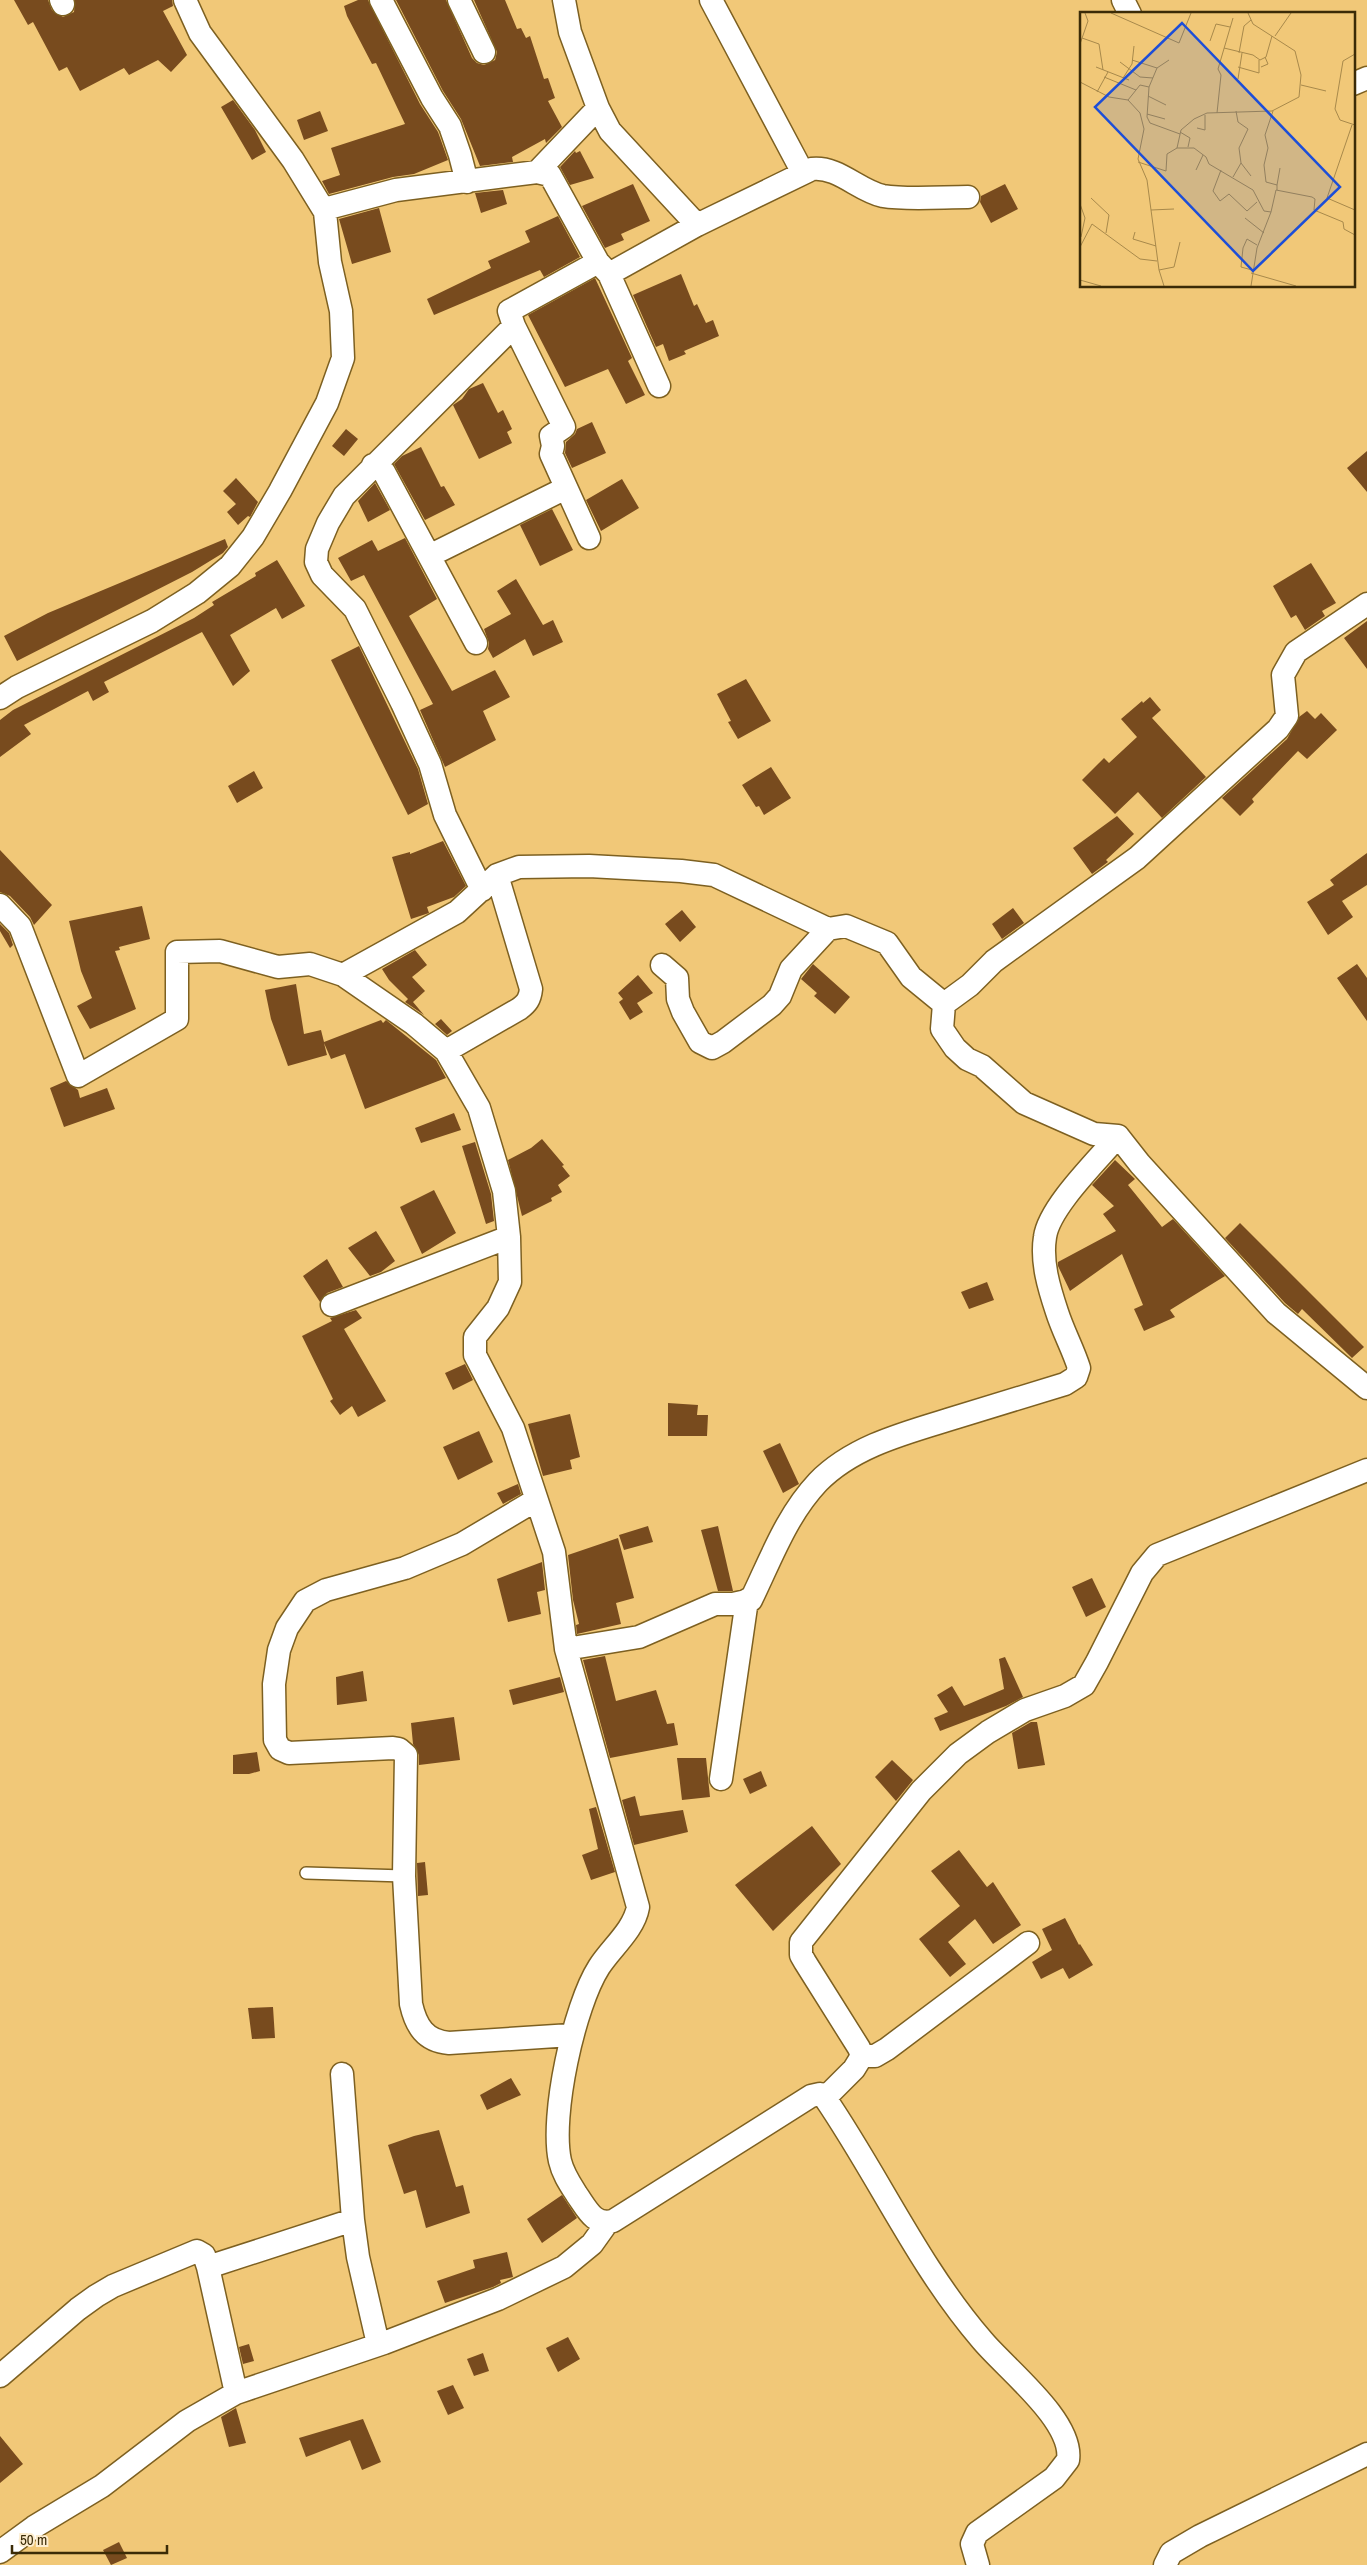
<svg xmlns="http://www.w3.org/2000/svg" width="1367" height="2565" font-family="'Archivo Narrow',sans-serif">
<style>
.building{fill:#784b1e}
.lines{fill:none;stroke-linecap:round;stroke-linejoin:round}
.lane-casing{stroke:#7d6021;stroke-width:14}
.street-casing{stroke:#7d6021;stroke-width:25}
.lane{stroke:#fff;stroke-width:11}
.street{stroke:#fff;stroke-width:22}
.inset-road{fill:none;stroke:#a8894b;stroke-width:1}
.view{fill:#1d4ed8;fill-opacity:0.15;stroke:#1d4ed8;stroke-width:2.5}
.inset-edge{fill:none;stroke:#3b2b07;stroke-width:2.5}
</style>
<rect width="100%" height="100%" fill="#f1c878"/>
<path class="building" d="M14 0H48L52 10 63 17 74 12 75 0H172L173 6 163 11 187 55 171 72 158 60 129 75 124 68 80 91 67 67 59 71 33 22 28 25Z
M358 0H368L420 104 438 132 448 160 414 174 393 177 329 194 322 181 340 175 331 148 405 124 376 63 372 64 347 16 344 6Z
M396 0H446L472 58 477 63 484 65 495 60 497 52 474 0H505L517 29 521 28 526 38 530 36 544 79 548 78 555 98 548 101 562 127 546 143 545 139 512 157 513 162 480 166 461 119 443 91Z
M233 100 255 130 266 152 252 160 221 107Z
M320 111 328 131 304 140 297 120Z
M575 151 576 153 580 151 594 178 570 185 560 167Z
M633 184 650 221 621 234 624 240 605 248 582 206Z
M1005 184 1018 209 991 223 980 202 981 196Z
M503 190 507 204 481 213 475 193Z
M379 208 391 252 352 264 339 219Z
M558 216 580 257 544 277 540 270 434 315 427 299 491 268 488 261 530 242 525 231Z
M681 274 694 306 697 304 706 323 713 320 719 336 684 351 686 354 669 361 663 344 656 347 633 295Z
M595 278 632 358 628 361 645 395 626 404 608 369 565 387 528 315Z
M483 383 498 413 503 410 512 429 507 432 512 443 479 459 453 405 462 399 469 389Z
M592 422 606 453 572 468 565 453 566 442 575 434 577 429Z
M346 429 358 439 344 456 332 446Z
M421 447 441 487 444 486 455 505 425 520 394 464 402 456Z
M1367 451V492L1347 468Z
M236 478 258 502 250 517 248 516 238 525 227 512 236 504 223 491Z
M622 479 639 508 601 531 586 500Z
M375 483 390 510 368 522 358 501Z
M552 509 573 550 540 566 520 525Z
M405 538 437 599 409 616 452 691 495 670 510 697 483 711 496 740 445 767 420 710 433 704 364 575 351 581 338 558 372 540 378 551Z
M225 539 228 547 223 553 192 572 17 661 4 636 48 613Z
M277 560 305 606 282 619 276 608 230 635 250 671 233 686 202 632 104 682 109 692 93 701 88 691 24 725 31 734 0 757V720L13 710 194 618 214 605 212 602 256 576 255 573Z
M1311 563 1336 603 1322 611 1325 616 1305 630 1296 615 1291 618 1273 586Z
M516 579 543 625 553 620 563 642 533 656 525 639 493 658 488 649 489 643 484 629 511 614 497 591Z
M1367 621V669L1344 638Z
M359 646 418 769 428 804 408 815 331 660Z
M746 679 771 721 738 739 728 722 731 721 717 694Z
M1150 697 1161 710 1152 718 1206 777 1162 818 1138 792 1115 814 1082 780 1104 758 1109 763 1137 737 1121 719 1142 701 1143 703Z
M1307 711 1315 719 1321 713 1337 730 1307 759 1298 751 1252 799 1254 802 1240 816 1222 798 1287 739 1299 717Z
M771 767 791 798 764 815 759 806 756 807 742 785Z
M254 771 263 788 237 803 228 786Z
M1117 816 1134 834 1106 860 1108 862 1092 874 1073 848Z
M443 841 466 886 454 897 427 907 429 913 411 919 392 857 410 852V854Z
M0 850 52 905 34 925 30 917 10 896 0 892Z
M1367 853V885L1342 901 1353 917 1328 935 1307 902 1334 885 1330 880Z
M142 906 150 939 119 947 120 950 115 951 136 1009 90 1029 77 1006 92 998 81 971 69 921Z
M1013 908 1024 923 1002 939 992 924Z
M682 910 696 927 680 942 665 924Z
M0 924 9 933 13 945 10 948 0 931Z
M415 950 427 965 412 977 425 991 413 1002 424 1015 405 1002 408 999 389 980 382 969Z
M813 964 850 997 835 1014 814 996 817 993 801 979Z
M1357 964 1367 978V1021L1337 978Z
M638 975 653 993 637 1003 643 1012 630 1020 619 1002 623 999 618 993Z
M296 984 304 1034 321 1030 324 1042 381 1020 383 1023 386 1020 436 1060 446 1078 365 1109 345 1054 331 1059 324 1043 327 1055 288 1066 271 1019 265 990Z
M441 1019 452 1031 447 1035 435 1024Z
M66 1081 78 1090 80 1098 107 1088 115 1109 64 1127 50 1088Z
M454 1113 461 1130 421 1143 415 1128Z
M542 1139 564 1165 562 1166 570 1176 558 1185 562 1192 551 1198 552 1201 522 1216 508 1160 531 1148Z
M475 1142 491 1194 494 1221 486 1224 462 1146Z
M1115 1160 1135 1179 1128 1185 1162 1227 1173 1219 1225 1276 1170 1310 1175 1317 1144 1331 1134 1309 1143 1305 1122 1254 1070 1291 1058 1266V1262L1116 1231 1103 1214 1114 1206 1092 1185Z
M434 1190 456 1233 422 1254 400 1207Z
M1240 1223 1364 1347 1352 1358 1302 1309 1298 1314 1285 1303 1225 1238Z
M376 1231 395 1261 381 1272 370 1276 348 1248Z
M327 1259 343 1287 327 1293 320 1302 303 1276Z
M987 1282 994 1300 969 1309 961 1292Z
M356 1310 362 1318 344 1329 386 1401 358 1417 352 1406 340 1415 330 1401 333 1399 302 1336 332 1321 330 1318Z
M465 1364 473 1380 453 1390 445 1373Z
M668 1403 698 1405 697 1415H708L707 1436H668Z
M570 1414 580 1457 570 1460 572 1469 543 1476 528 1424Z
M479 1431 493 1462 458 1480 443 1447Z
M780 1443 799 1484 783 1493 763 1451Z
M518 1484 521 1494 503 1504 497 1493Z
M648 1526 653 1542 624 1550 619 1535Z
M718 1526 733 1591H718L701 1530Z
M618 1538 634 1598 616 1603 621 1624 577 1634 576 1625 579 1624 573 1600 568 1555Z
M542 1562 545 1590 537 1592 541 1614 508 1622 497 1579Z
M1092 1578 1106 1607 1086 1617 1072 1587Z
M605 1656 616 1701 656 1690 667 1724 674 1723 678 1745 610 1758 583 1660Z
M1005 1657 1023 1697 1006 1706 940 1731 934 1718 948 1712 937 1695 952 1686 964 1706 1004 1689 999 1659Z
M363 1671 367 1701 337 1705 336 1677Z
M560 1677 564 1692 513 1705 509 1690Z
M454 1717 460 1760 419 1765V1755L413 1744 411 1723Z
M1031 1722H1037L1045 1765 1018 1769 1012 1733Z
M257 1752 260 1771 249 1774H233V1755Z
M677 1758H706L710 1797 682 1800Z
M892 1760 913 1780 896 1801 875 1777Z
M761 1771 767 1786 750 1794 743 1779Z
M635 1796 640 1816 683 1810 688 1832 634 1845 622 1800Z
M596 1807 615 1872 591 1880 582 1855 598 1849 589 1809Z
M812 1826 841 1864 773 1931 735 1885Z
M959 1850 987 1887 993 1882 1021 1925 993 1944 975 1919 948 1942 966 1964 950 1977 919 1939 960 1906 931 1871Z
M425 1862 428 1895 418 1896 417 1863Z
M1065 1918 1079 1945 1080 1944 1093 1965 1069 1979 1063 1968 1041 1979 1032 1962 1052 1950 1042 1929Z
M273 2007 275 2038 252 2039 248 2008Z
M511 2078 521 2095 487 2110 480 2095Z
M439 2130 456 2187 463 2185 470 2213 426 2228 416 2190 404 2194 388 2145 414 2136Z
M562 2195 577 2218 542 2243 527 2219Z
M507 2252 513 2277 500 2280 501 2283 493 2287 445 2303 437 2281 475 2268 473 2260Z
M568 2337 580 2359 558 2372 546 2348Z
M249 2344 254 2361 243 2364 239 2347Z
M483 2353 489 2371 474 2376 467 2359Z
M453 2385 464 2408 448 2415 437 2391Z
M236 2408 246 2443 229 2447 221 2417Z
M363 2419 381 2462 362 2470 350 2440 306 2457 299 2438Z
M0 2436 23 2464 0 2483Z
M119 2542 127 2558 111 2565 103 2550Z"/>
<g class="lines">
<g class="lane-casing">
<path id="lane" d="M306 1873 404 1876"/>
</g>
<g class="street-casing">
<path id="street" d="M61 0 63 4
M381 0 432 98 450 126 460 155 467 182
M459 0 484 52
M564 0 570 32 598 108 610 131 697 225
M711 0 803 173
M1123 0 1130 14
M1353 84 1367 78
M537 172 598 108
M325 212 332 207 396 190 537 172 550 175 598 262
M609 274 659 386
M514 326 564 427 551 436 553 446 551 454 589 538
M373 465 384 472 476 643
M431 555 566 488
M0 698 17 687 152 621 197 593 230 566 253 537 280 491 327 403 343 358 341 311 330 262 325 212 293 160 200 33 185 0
M482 890 445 815 430 764 402 703 355 609 322 575 316 562 317 549 328 523 344 496 514 326 509 311 598 262 609 274 697 225 812 169C838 166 859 191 883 196 906 200 943 197 968 197
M0 905 20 926 78 1076 177 1019V952L220 951 278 967 310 964 343 975 414 1024 446 1051 479 1108 504 1191 509 1237 510 1282 498 1308 475 1337V1355L513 1428 554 1552 566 1649 638 1907C634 1930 611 1948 599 1967 574 2006 550 2116 560 2161 563 2174 570 2184 577 2195 587 2209 594 2226 613 2221L811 2096 820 2094 825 2098C879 2177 919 2267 982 2340 1005 2368 1074 2421 1068 2460L1054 2478 977 2533 972 2544 978 2565
M662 965 677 978 678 999 683 1012 700 1042 712 1048 723 1042 772 1005 780 996 791 969 828 929
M343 975 457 912 497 875 519 867 589 866 681 871 714 875 828 929 846 926 887 943 911 977 944 1004 942 1029 955 1048 967 1059 982 1066 1024 1103 1094 1134 1118 1136 1140 1164 1276 1313 1367 1388
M944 1004 970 985 994 961 1137 858 1278 729 1287 716 1283 675 1296 652 1367 604
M446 1051 519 1009C527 1003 530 999 531 989L497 875
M332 1305 509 1237
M536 1500 462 1544 405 1568 326 1590 305 1601 287 1628 279 1650 274 1684 275 1740 280 1749 289 1753 393 1748 399 1749 406 1755 404 1876 411 2004C416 2026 425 2041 449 2043L571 2035
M566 1649 639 1637 715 1604H733L751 1600C771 1559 786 1516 818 1482 854 1445 909 1432 957 1417 993 1406 1029 1395 1065 1384L1076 1377 1079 1368C1073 1349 1063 1331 1057 1312 1049 1288 1041 1262 1045 1237 1049 1207 1098 1160 1118 1136
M721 1779 747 1600
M862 2056H875L887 2049 1028 1943
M342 2074 353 2220 358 2257 378 2344
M825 2098 854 2069 862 2056 859 2048 805 1962 801 1955V1942L921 1791 958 1754 988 1732 1025 1710 1065 1696 1084 1685 1097 1662 1142 1573 1157 1555 1367 1470
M208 2267 353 2220
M0 2376 78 2309 96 2296 113 2286 197 2251 204 2255 208 2267 236 2393
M0 2552 34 2527 102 2486 187 2421 236 2393 384 2343 498 2299 564 2267 592 2244 607 2223
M1165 2565 1171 2553 1200 2536 1367 2454"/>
</g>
<use href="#lane" class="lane"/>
<use href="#street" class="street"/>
</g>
<g transform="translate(1080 12)">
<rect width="275" height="275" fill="#f1c878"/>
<path class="inset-road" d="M31 1 99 31 111 1M195 24 211 1M2 26 19 32 23 58M130 29 136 12 150 15M0 32 8 9 5 1M144 36 173 43 180 48 186 45 192 24M159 41 164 14 171 8M275 42 263 49 255 97 260 108 275 113M52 48 77 56M89 48 77 56 69 75 67 105 70 111 100 122M40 50 60 65 73 66M16 55 49 68M158 55 179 61V48M181 55 188 52 185 45M24 65 56 78M43 66 52 52 54 34M158 67 162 41M0 70 29 85 48 88 60 101 64 117 58 147 67 168 79 258 84 274M221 73 246 79M17 80 28 60M68 84 86 93M48 88 60 73 69 75M193 99 185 123 188 136 184 153 186 170 197 173V178M137 101 141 63 138 57 153 6M67 102 85 107M272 113 247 186 275 198M117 116 125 118V103M100 120 110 126 108 135M97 136 101 118 114 107 127 101 192 99 219 85 221 63 215 39 173 12 168 1M58 150 86 159 87 142 97 136H114L126 145 129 152 173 178 184 199 191 200 196 178 232 185 235 187 234 198 263 210 264 217 275 223M161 151 171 164M116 158 123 143M141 158 133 179 140 189 149 182 167 199 177 190M153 165 161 151 159 136 168 117 158 110 156 99M197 173 200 156M11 186 29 203 26 221M0 192 5 206 1 225M71 198 94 197M165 206 184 221M55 220 53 227 76 234M0 235 12 212 60 247 77 249M79 258 94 255 100 230M172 258 161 255 163 236 167 227 177 233M171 261 216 274M0 268 21 274M171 274 177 236 191 200"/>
<path class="view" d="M102 11 260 175 173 259 15 95Z"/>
<rect width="275" height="275" class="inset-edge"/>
</g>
<path d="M12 2545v8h155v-8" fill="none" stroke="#3b2b07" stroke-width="2.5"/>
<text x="20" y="2545" font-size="15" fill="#3b2b07" stroke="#fdedce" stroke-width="4" paint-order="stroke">50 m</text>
</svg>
